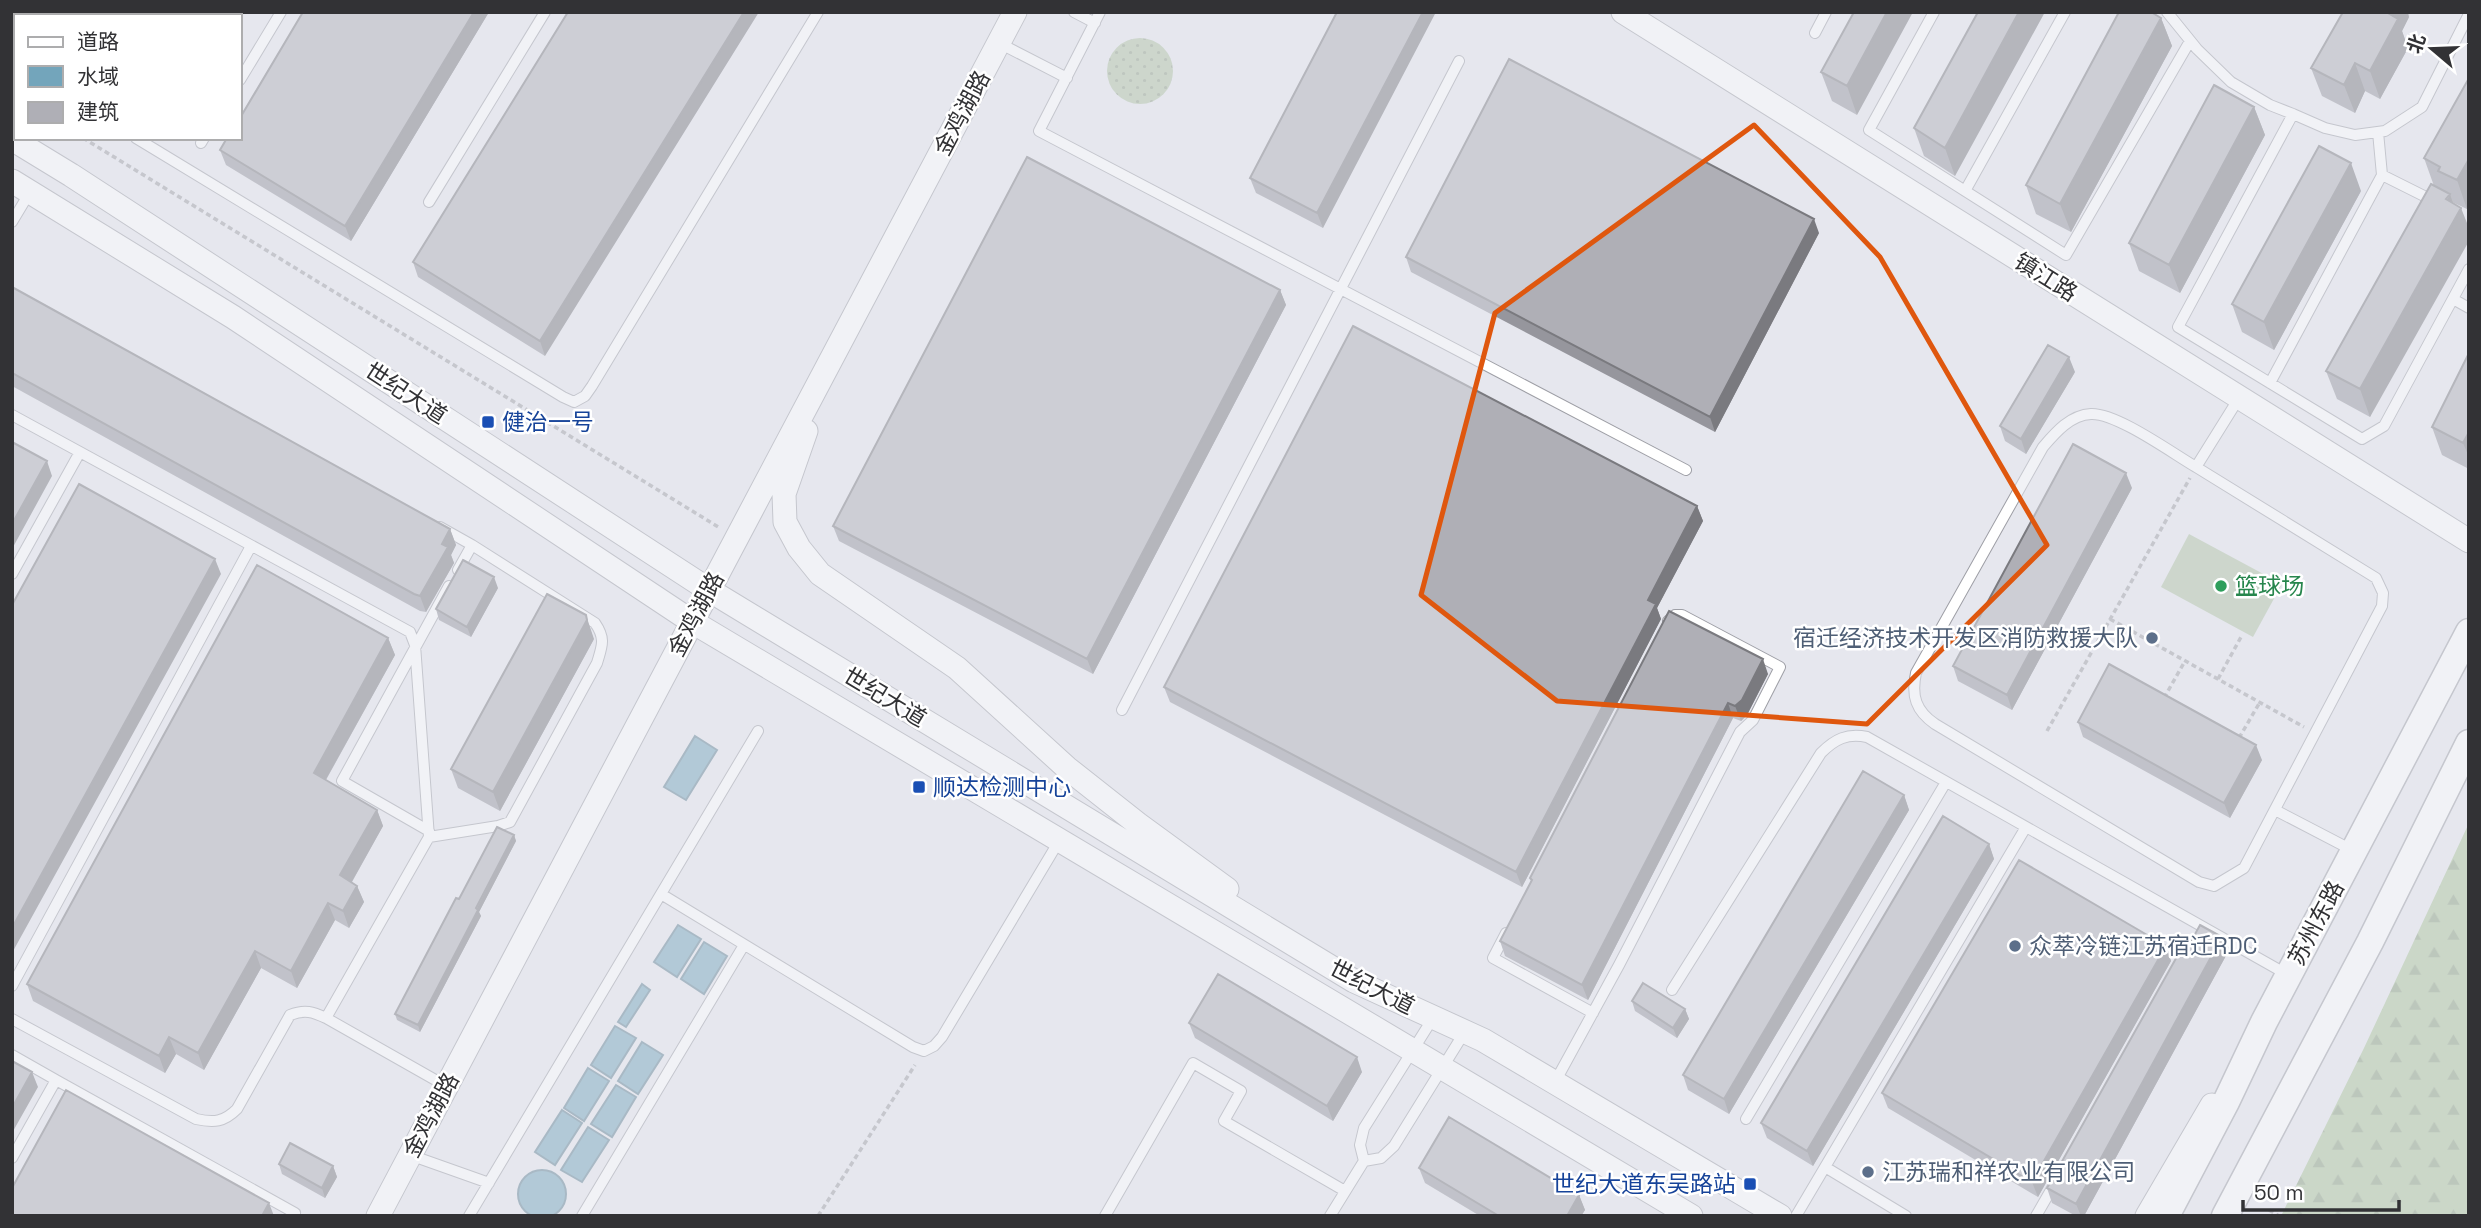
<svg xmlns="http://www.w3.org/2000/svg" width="2481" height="1228" font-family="'Space Grotesk','Noto Sans SC',sans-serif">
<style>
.grass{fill:url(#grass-dots)}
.forest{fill:url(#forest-firs)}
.pitch{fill:#afc2a3}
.water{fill:#73a5bb;stroke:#608293;stroke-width:2}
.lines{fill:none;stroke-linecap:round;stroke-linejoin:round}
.service-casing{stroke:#9e9fa6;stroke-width:12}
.tertiary-casing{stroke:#9e9fa6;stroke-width:25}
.secondary-casing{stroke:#9e9fa6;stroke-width:29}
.path{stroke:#9fa0a5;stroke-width:3.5;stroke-dasharray:5 3.5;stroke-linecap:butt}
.service{stroke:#fff;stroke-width:10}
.tertiary{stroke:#fff;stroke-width:23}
.secondary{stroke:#fff;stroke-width:26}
.wall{fill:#96969d}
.shaded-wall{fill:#7a7a7f}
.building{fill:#afafb6;stroke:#7a7a7f;stroke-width:2}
.marked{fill:none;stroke:#df570e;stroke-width:5;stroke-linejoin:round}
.transit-dot{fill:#1a4fb4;stroke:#fff;stroke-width:2.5}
.leisure-dot{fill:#2e9e5b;stroke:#fff;stroke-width:2.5}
.service-dot{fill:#5c6f8a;stroke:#fff;stroke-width:2.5}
.labels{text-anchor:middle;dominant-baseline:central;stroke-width:5;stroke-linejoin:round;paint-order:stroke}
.street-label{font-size:23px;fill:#323235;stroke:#fff}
.transit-label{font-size:23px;fill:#164399;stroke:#fff;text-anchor:start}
.leisure-label{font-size:23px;fill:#27864d;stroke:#fff;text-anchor:start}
.service-label{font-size:23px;fill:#4e5e75;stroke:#fff;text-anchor:start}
</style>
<defs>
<pattern id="grass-dots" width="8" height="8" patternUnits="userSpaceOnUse" patternTransform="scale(1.75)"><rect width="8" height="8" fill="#afc2a3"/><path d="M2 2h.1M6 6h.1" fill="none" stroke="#8f9e86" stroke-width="1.8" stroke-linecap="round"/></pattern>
<pattern id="forest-firs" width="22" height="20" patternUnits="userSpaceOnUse" patternTransform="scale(1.75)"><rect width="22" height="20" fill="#aac39a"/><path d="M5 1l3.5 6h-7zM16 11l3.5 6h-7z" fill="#8b9f7e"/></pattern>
</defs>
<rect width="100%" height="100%" fill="#e6e7ee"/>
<path class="grass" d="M1107 71a33 33 0 1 1 66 0a33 33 0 1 1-66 0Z"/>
<path class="forest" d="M2469 823V1216H2281L2364 1048Z"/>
<path class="pitch" d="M2189 534 2282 584 2253 637 2161 587Z"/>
<path class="water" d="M695 736 717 750 686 800 664 787Z
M678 925 701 939 677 977 654 962Z
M704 942 727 956 704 994 681 979Z
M642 984 650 990 626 1027 618 1022Z
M615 1026 636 1038 611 1078 591 1065Z
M642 1042 663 1055 638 1094 618 1081Z
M588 1068 609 1081 584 1121 564 1108Z
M616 1085 636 1097 612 1137 591 1124Z
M562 1110 582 1123 555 1165 535 1152Z
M588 1127 609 1140 582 1182 561 1170Z
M518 1194a24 24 0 1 1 48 0a24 24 0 1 1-48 0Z"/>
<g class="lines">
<g class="service-casing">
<path id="service" d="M1074 12 1095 23
M1100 12 1039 131 1686 470
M1934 12 1869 130 2066 255 2190 41
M2167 12 2197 49 2231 82 2270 105 2293 114 2325 128 2355 135 2385 131 2422 107 2469 14
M1815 33 1826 12
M999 43 1067 78
M12 64 16 66
M240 80 281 12
M2293 114 2178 327 2362 439 2384 426 2469 269
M136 138 563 397 574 402 585 396 592 386 818 12
M201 143 204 138
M2382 175 2434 201
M1965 191 2065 12
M429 202 545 12
M12 222 30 192
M2453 299 2469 308
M2270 383 2382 175 2378 132
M12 415 410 632 415 645 429 837 326 1018 446 1086
M2196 467 2376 578 2383 593 2382 606 2244 868 2214 886 2199 882 1935 724C1916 711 1911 696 1916 673L2043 447C2055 433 2070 415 2091 414 2117 413 2172 453 2196 467L2239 398
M440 527 472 545 458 570
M12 574 80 452
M1122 710 1459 61
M2275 810 2352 850
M429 831 342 781 449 586
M429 837 498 826 510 822 597 663C602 646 606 639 595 623L472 545
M661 894 913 1047 924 1051 934 1046 942 1037 1059 841
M1506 933 1493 958 1593 1013
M12 986 251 546
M1672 990 1821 753C1835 739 1847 733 1867 737L2288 975
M1433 1018 1364 1128 1360 1145 1364 1161 1381 1158 1394 1146 1464 1033
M12 1019 196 1119C214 1123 224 1122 237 1109L290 1015C305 1009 313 1012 326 1018
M12 1055 56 1080 12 1158
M56 1080 295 1213 294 1216
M1555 1082 1619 965 1740 732 1753 720 1780 667 1682 615H1675L1668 621
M1746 1119 1946 782
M410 1155 489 1183
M1825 1167 1906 1216
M469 1216 758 731
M582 1216 744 945
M1105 1216 1193 1063 1241 1091 1224 1121 1345 1191
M1330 1216 1364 1161
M1796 1216 2026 827
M2036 1216 2055 1183"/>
</g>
<g class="tertiary-casing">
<path id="tertiary" d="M1623 12 2469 541
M12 139 71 175 709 590 1354 981 1483 1040 1780 1216
M12 181 233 317 691 621 1691 1216
M806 431 784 494 785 522 799 548 820 574 957 668 1067 768 1138 824 1227 889
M378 1216 1015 12
M2147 1216 2212 1105"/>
</g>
<g class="secondary-casing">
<path id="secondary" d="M2166 1216 2226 1102 2264 1022 2469 632
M2225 1216 2370 942 2469 743"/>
</g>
<path class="path" d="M12 95 16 97
M83 138 720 528
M2110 619 2304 727
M2218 679 2241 637
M2164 698 2185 661
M2047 731 2190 478
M2239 738 2260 702
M2269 1210 2279 1216
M818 1216 915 1065"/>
<use href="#service" class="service"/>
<use href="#tertiary" class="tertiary"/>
<use href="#secondary" class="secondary"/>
</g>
<path class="wall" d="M12 12H239L236 16H16V46L12 44Z
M303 12H489L351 241 226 165 220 150Z
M568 12 545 356 418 277 413 262Z
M1337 12 1323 228 1256 193 1250 178Z
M1854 12 1857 115 1832 101 1821 72Z
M1978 12 1955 176 1924 156 1914 128Z
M2409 17 2402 31 2408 48 2380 99 2365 91 2355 113 2322 96 2311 68Z
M2161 18 2172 46 2071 232 2036 214 2026 185Z
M2469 78 2467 209 2452 202 2453 203 2370 417 2337 399 2326 371 2434 186 2424 158Z
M2254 107 2265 135 2180 293 2139 271 2129 243Z
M2361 191 2274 350 2242 332 2232 304Z
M1819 233 1715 432 1411 272 1406 257Z
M12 287 450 529 456 545 451 555 454 563 426 612 420 611 12 386Z
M1280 290 1286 305 1093 674 839 541 833 526Z
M2469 353V469L2442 455 2432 427Z
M2075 372 2026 454 2005 441 2000 426Z
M2132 488 2012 710 1958 681 1953 666Z
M1697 506 1703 521 1657 608 1661 619 1522 887 1170 702 1164 687Z
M498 588 471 637 439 620 436 609Z
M1669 611 1768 674 1747 715 1741 721 1733 718 1588 1000 1505 956 1500 941 1531 881 1530 878Z
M388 638 395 655 326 780 377 810 383 826 352 882 357 886 364 902 349 928 335 920 297 988 261 968 204 1070 176 1054 165 1073 33 1001 27 984Z
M594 639 500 811 458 788 451 769Z
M2078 722 2262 760 2230 818 2083 737Z
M1904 795 1909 810 1729 1114 1688 1090 1683 1075Z
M514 835 516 841 479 912 481 916 420 1032 397 1020 395 1014 459 899Z
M1989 844 1994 859 1813 1166 1767 1138 1761 1123Z
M2166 946 2171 961 2038 1197 1888 1108 1882 1093Z
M2228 952 2084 1216H2076L2052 1203 2047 1188 2183 956Z
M1632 1001 1685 1009 1689 1019 1677 1038 1635 1011Z
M1189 1023 1362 1072 1333 1121 1195 1038Z
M279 1164 333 1166 337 1177 325 1198 282 1174Z
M1419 1168 1579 1195 1585 1210 1581 1216H1480L1425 1183Z"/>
<path class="shaded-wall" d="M222 12H239L236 16H220Z
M474 12H489L351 241 345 226Z
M744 12H759L545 356 540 341Z
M1423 12H1436L1323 228 1317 213Z
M1887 12H1913L1857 115 1847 86Z
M2019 12H2045L1955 176 1945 148Z
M2386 12H2408L2409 17 2402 31 2408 48 2380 99 2370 71Z
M2161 18 2172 46 2071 232 2060 204Z
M2355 63 2365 91 2355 113 2344 85Z
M2254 107 2265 135 2180 293 2169 265Z
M2469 159V206L2467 209 2457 180Z
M2351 163 2361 191 2274 350 2264 322Z
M2450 194 2457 215 2461 208 2469 228V241L2370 417 2360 389Z
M1814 219 1819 233 1715 432 1710 417Z
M1280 290 1286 305 1093 674 1087 659Z
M2069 357 2075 372 2026 454 2021 439Z
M2469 432V457L2463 443Z
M47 461 52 476 12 549V524Z
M2126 473 2132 488 2012 710 2007 695Z
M1697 506 1703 521 1657 608 1661 619 1522 887 1516 872 1648 600Z
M450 529 456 545 451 555 454 563 426 612 420 596 442 544Z
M215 559 221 574 12 953V928Z
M494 577 498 588 471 637 467 627Z
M586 615 594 639 500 811 493 792Z
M388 638 395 655 320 790 314 773Z
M1763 659 1768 674 1747 715 1741 721 1735 706Z
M1728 703 1733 718 1588 1000 1582 985Z
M2256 745 2262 760 2230 818 2224 803Z
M1904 795 1909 810 1729 1114 1724 1099Z
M377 810 383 826 346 892 340 875Z
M514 835 516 841 479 912 481 916 420 1032 418 1025Z
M1989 844 1994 859 1813 1166 1807 1151Z
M357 886 364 902 349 928 343 911Z
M328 903 335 920 297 988 291 971Z
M2222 937 2228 952 2084 1216H2081L2076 1204Z
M2166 946 2171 961 2038 1197 2032 1182Z
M255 951 261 968 204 1070 198 1053Z
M1685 1009 1689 1019 1677 1038 1673 1028Z
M169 1037 176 1054 165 1073 159 1056Z
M1357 1057 1362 1072 1333 1121 1327 1106Z
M32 1072 38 1087 12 1133V1108Z
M333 1166 337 1177 325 1198 322 1188Z
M1579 1195 1585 1210 1581 1216H1567Z
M269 1203 274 1216H262Z"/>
<path class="building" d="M12 12H222L220 16H16V32L12 30Z
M303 12H474L345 226 220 150 227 138H240V118Z
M568 12H744L540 341 413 262Z
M1337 12H1423L1317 213 1250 178Z
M1854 12H1887L1847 86 1821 72Z
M1978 12H2019L1945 148 1914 128Z
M2119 12H2151L2161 18 2060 204 2026 185Z
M2343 12H2386L2398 19 2370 71 2355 63 2344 85 2311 68Z
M1509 59 1814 219 1710 417 1406 257Z
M2469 78V159L2457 180 2438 171 2440 167 2424 158Z
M2214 85 2254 107 2169 265 2129 243Z
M2319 146 2351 163 2264 322 2232 304Z
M1027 157 1280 290 1087 659 833 526Z
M2431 184 2450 194 2446 199 2461 208 2360 389 2326 371Z
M12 287 450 529 442 544 448 547 420 596 414 594 12 373Z
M1353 326 1697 506 1648 600 1656 604 1516 872 1164 687Z
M2048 345 2069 357 2021 439 2000 426Z
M2469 353V432L2463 443 2432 427Z
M12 442 47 461 12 524Z
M2073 444 2126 473 2007 695 1953 666Z
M79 484 215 559 12 928V605Z
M463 560 494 577 467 627 436 609Z
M257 565 388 638 314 773 377 810 340 875 357 886 343 911 328 903 291 971 255 951 198 1053 169 1037 159 1056 27 984Z
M547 594 586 615 587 620 493 792 451 769Z
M1669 611 1763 659 1742 700 1735 706 1728 703 1582 985 1500 941 1532 880 1530 878Z
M2109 664 2256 745 2224 803 2078 722Z
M1863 771 1904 795 1724 1099 1683 1075Z
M1943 816 1989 844 1807 1151 1761 1123Z
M497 827 514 835 476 908 478 910 418 1025 395 1014 456 898 459 899Z
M2019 860 2166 946 2032 1182 1882 1093Z
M2200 925 2222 937 2076 1204 2047 1188 2179 953 2183 956Z
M1218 974 1357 1057 1327 1106 1189 1023Z
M1643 983 1685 1009 1673 1028 1632 1001Z
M12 1061 32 1072 12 1108Z
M66 1090 269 1203 262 1216H12V1188Z
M1449 1117 1579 1195 1567 1216H1499L1419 1168Z
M290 1143 333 1166 322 1188 279 1164Z"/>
<path d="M0 0H2481V1228H0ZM1754 125 1880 257 2047 545 1867 724 1557 701 1421 595 1495 313Z" fill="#e6e7ee" fill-opacity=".55" fill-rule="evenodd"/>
<path class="marked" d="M1754 125 1880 257 2047 545 1867 724 1557 701 1421 595 1495 313Z"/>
<g class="transit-dot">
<rect x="481" y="415" width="14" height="14" rx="3.5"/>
<rect x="912" y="780" width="14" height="14" rx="3.5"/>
<rect x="1743" y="1177" width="14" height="14" rx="3.5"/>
</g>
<circle class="leisure-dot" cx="2221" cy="586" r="7"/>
<g class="service-dot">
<circle cx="2152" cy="638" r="7"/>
<circle cx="2015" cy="946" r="7"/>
<circle cx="1868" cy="1172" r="7"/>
</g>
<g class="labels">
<g class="street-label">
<text transform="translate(962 113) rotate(-62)">金鸡湖路</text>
<text transform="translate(2046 277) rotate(32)">镇江路</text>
<text transform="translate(406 393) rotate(33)">世纪大道</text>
<text transform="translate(696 614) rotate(-62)">金鸡湖路</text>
<text transform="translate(885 697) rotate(31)">世纪大道</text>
<text transform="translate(2316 923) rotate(-62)">苏州东路</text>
<text transform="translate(1372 987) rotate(27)">世纪大道</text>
<text transform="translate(431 1115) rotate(-62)">金鸡湖路</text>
</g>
<g class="transit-label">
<text x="502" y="422">健治一号</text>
<text x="933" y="787">顺达检测中心</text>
<text x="1736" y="1184" text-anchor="end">世纪大道东吴路站</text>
</g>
<g class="leisure-label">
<text x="2235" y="586">篮球场</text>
</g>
<g class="service-label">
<text x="2138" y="638" text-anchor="end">宿迁经济技术开发区消防救援大队</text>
<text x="2029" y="946">众萃冷链江苏宿迁RDC</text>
<text x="1882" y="1172">江苏瑞和祥农业有限公司</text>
</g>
</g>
<rect width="2481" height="1228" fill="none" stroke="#323235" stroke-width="28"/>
<rect x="14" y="14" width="228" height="126" fill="#ffffff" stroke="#adadae" stroke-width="2"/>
<rect x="28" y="37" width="35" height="10" fill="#ffffff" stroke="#adadae" stroke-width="2"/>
<text x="77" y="49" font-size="21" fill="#323235">道路</text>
<rect x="28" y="66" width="35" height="21" fill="#73a5bb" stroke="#adadae" stroke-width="2"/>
<text x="77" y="84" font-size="21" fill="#323235">水域</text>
<rect x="28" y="102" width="35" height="21" fill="#afafb6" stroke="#adadae" stroke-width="2"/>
<text x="77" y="119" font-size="21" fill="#323235">建筑</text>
<g transform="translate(2432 49) rotate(289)" stroke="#ffffff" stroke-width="5" paint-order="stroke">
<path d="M0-5L12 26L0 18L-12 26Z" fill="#323235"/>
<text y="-10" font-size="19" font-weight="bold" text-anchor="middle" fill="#323235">北</text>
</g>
<path d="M2243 1200v10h156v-10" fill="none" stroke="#323235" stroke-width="3.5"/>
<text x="2254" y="1200" font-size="21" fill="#323235" stroke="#ffffff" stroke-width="5" paint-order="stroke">50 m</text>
</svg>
